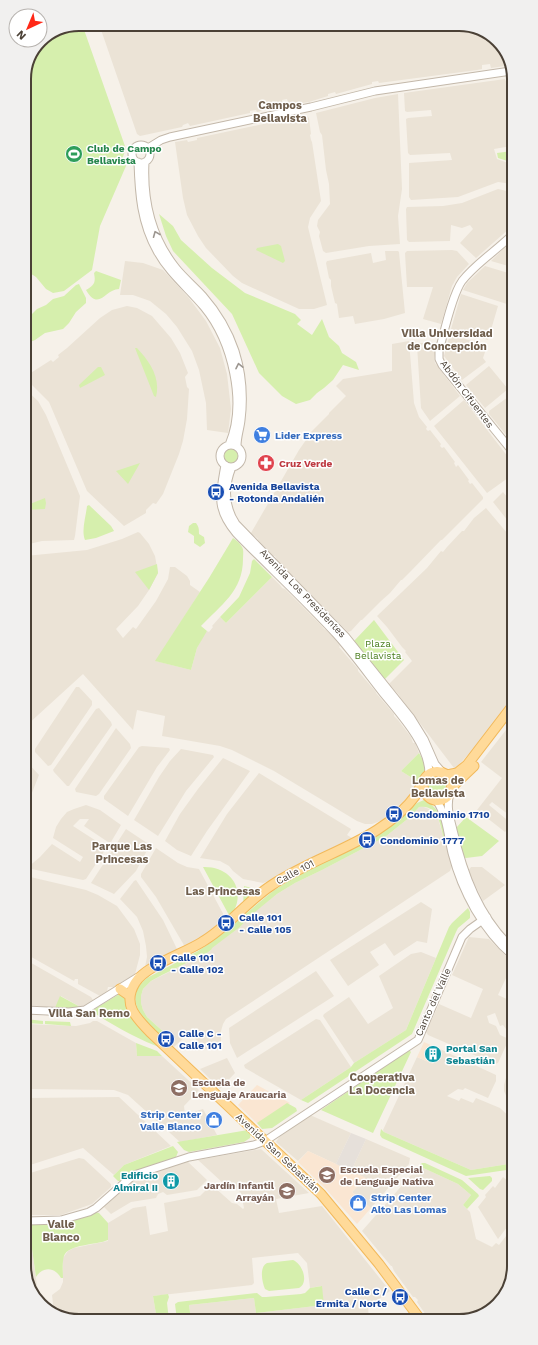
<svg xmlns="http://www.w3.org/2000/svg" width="538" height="1345" font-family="'Work Sans',sans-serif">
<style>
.residential{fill:#ebe3d6}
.commercial{fill:#fae6d2}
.industrial{fill:#e6e0da}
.green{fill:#d6efad}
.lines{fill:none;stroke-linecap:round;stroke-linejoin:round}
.minor-casing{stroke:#c3b8aa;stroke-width:9}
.major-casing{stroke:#f2b95b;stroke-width:11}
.minor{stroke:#fff;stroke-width:7}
.major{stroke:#ffda99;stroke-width:9}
.oneway{stroke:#9c9690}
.labels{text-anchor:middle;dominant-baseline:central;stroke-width:3;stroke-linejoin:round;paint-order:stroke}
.leisure-label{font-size:10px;font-weight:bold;fill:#27864d;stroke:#fff;text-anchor:start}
.street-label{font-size:10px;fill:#4b4136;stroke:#fff}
.shop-label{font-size:10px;font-weight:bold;fill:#366cbe;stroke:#fff;text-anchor:start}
.health-label{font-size:10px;font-weight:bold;fill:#be3a42;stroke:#fff;text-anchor:start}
.transit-label{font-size:10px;font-weight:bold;fill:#164399;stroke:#fff;text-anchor:start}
.park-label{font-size:10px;fill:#4c7f20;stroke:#fff}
.culture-label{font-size:10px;font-weight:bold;fill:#0d838f;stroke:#fff;text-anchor:start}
.education-label{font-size:10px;font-weight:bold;fill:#785e54;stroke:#fff;text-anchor:start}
.neighbourhood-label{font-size:11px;font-weight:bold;fill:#6f5e4c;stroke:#fff}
.rim{fill:none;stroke:#4b4136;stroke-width:2}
</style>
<rect width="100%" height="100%" fill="#f6f1e9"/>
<path class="residential" d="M99 24H463L493 35 511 61V65L491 68 490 64 482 65V69L477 70 379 83 378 81 372 82V84L336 94 335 92 328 94V96L309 102 289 105 287 99 282 100 283 106 278 107 257 112 256 110 250 111V113L190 126 188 123 183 125 182 127 140 136 137 134Z
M505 79 511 94V146L494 149 497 159 511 164V184L498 182 458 197 411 200 409 197V163L452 160 450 153 410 155 408 153 406 119 408 118 432 116 431 110 407 112 405 111 404 93Z
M398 94 402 189 398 216 400 244 369 246 326 253 323 251 319 236 320 232 317 226 318 220 330 204 329 184 326 170 322 135 320 132 316 113 375 98Z
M307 116 309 118 311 134 310 135 311 140 312 142 321 201 310 218 308 227 327 305 314 309H299L242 283 233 276 206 248 198 236 187 215 183 198 175 142 187 140 188 142 197 140V138L282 120Z
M498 189 511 192 512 225 510 228 476 258 460 243 473 229 470 225 462 228 451 225 450 241 409 242 407 240 406 209 407 207 443 206 462 203Z
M505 247 512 249V267L491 261Z
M452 250 457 251 469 264 457 277 452 286 441 324 423 319 433 287H407L405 253 407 251Z
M385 251H398L399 252 405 313 384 319 355 324 353 316 339 318 337 304 335 303 331 286V280L329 278 326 263 327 261 371 253 373 263 386 260Z
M125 261 143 263 163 270 189 298 206 321 220 348 227 374 231 409 228 433 207 430 206 403 199 370 192 351 177 327 166 314 150 301 133 295H120Z
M485 266 512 274V301L510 305 463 290 467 283Z
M461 294 498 306 488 340 451 329Z
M127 306 137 308 152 316 171 338 180 353 188 373 185 377 187 387 189 389 187 419 183 441 179 454 163 494 156 504 153 503 146 510V513L124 526 87 491 49 402 25 378 26 376 51 360 53 362 59 357 58 355 67 348 100 318 112 310Z
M450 334 487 346 483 358 486 362 462 380 444 356Z
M409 341 414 403 419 417 427 427 426 429 428 431 430 430 441 444 440 446 442 448 444 447 455 462 454 463 456 467 458 465 469 480 468 481 470 484 472 483 483 497V499L442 540H441L410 572 402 580H401L390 593 381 601 362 620H361L351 631 348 632 277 560 275 556H273L258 540V539L251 533 299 450 306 440H307L310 437 309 435 310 433 329 414V413L346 396 336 386 343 379 392 371V344Z
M419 343H437V344L434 358 435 363 460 396 430 421 421 408 417 345Z
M489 366 508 389 485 408 466 385Z
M25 389 38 401 46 415 80 496 75 536 74 540 42 541 25 545Z
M512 394V432L507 436 489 414V411Z
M464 400 512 462V475L487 493 434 426Z
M503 492 512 503V526L493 502Z
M486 508 512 539 513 698 475 747 456 768H454L400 697 399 695 389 684 412 661 405 652 406 651 402 647 387 627 377 616 427 568 441 551 443 552 447 547 462 531H464L474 518Z
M138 532 140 533 149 544 155 556 158 573 149 590 138 606 116 629 123 638 133 627 136 629 156 601 168 579 170 567H175L187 576 190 581V585L200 592 156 661 191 670 197 648 204 634 207 631 209 632 213 627 212 626 220 617 226 623 272 577 280 585 282 588 285 589 321 625 324 629 326 630 333 637 340 646 339 647 358 669V671L376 692V693L394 714V716L398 720 411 737 413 743H415L419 753 401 771 417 781 412 792 407 798 383 820 372 824H365L357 821 274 771 232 750 220 746 162 736 165 716 137 710 133 730 83 674 26 726 25 556 87 550 122 539Z
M76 687H79L92 701V705L51 765 48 766 35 752V749Z
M99 708 111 722 112 725 69 786H67L54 772 53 770 96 709Z
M513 722V783L509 780 506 783 513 789V818L492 802 489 805 512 824 505 832 477 810 502 778 481 762 506 730 510 727V725Z
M116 728 130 744 131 748 99 794 96 796 76 792 75 789Z
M142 746 169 748 170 750 157 767 128 816 104 799V796L139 747Z
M181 749 213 755 214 757 186 791 158 836 134 820 159 777 170 761Z
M223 758 250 771 207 831 191 856 177 850 165 841 180 814 198 789Z
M26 761 39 775 26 808Z
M259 773 351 829 347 835 352 838 273 879 263 883 243 879 233 871 229 866 220 861 200 858 227 814Z
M86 805 100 810 121 825 111 842H108L84 826 89 819H80L73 826 104 846 105 850 86 879 83 880 27 868 40 857 52 844 80 862 83 857 53 838 56 827 61 819 67 812 74 809Z
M421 806 432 810 437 815 452 866 450 871 226 1019 223 1024 221 1031V1041L223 1050 199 1049 193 1029 174 1047 165 1038 168 1036 147 1017 143 1010 141 1003V996L143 989 151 981 207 953 211 950V948L240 927 249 916 277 894 295 883 322 870 385 837 410 817 419 807Z
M126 829 150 845 136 871 114 894 91 883Z
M156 848 178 863 187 867 199 869 226 919 209 933 185 947 156 897 141 877V874Z
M471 867H482L505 885 483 901 468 871Z
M26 876 86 890 98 895 117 906 134 929 140 944V955L135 974 114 987H108L107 991 100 996 78 984V979H75L74 981 26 954Z
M136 880 163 920 177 949 145 967 147 957 146 946 143 931 137 917 120 899 134 881Z
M421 902 432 909 427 943 417 941 394 956 385 943 370 952 379 965 348 986 330 960Z
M469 937 489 939 513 963 498 995 513 1002V1036L509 1033 503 1025 500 1026 495 1013 487 1016 489 1023 496 1026 500 1035 509 1039 498 1063 495 1064 428 1035 426 1032 439 1004 471 1018 483 989 452 975Z
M421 952 436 958 406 1030 354 1063 323 1016 324 1014 349 997 368 1024 393 1008 379 976 411 954Z
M26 960 91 997 93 1000 84 1009 61 996 54 1010 39 1006 26 1005Z
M316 971 334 996 237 1058 230 1043 229 1028Z
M316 1019 320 1020 351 1067 301 1100 245 1068 244 1065Z
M93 1021H97L136 1043 137 1056H162L199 1090 184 1106 185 1115 203 1109 217 1135 180 1142 128 1095 114 1090 28 1089 26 1090V1024L76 1026 90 1023Z
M440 1049 496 1075V1081L488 1098 465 1088 463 1090 458 1089 447 1096 459 1101 461 1098 473 1103 476 1098 500 1108 514 1121V1163L471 1170 384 1132 383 1130 417 1057 433 1064Z
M227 1058 235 1073 220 1089 200 1069Z
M514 1065V1108L508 1100 504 1091V1085L507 1074Z
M119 1097 171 1146 124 1165 114 1175 83 1148 27 1166 26 1100 28 1098Z
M310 1115 351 1133 336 1164 308 1151 298 1161 276 1142 280 1136Z
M366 1139 410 1158 409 1164 371 1208 352 1192 365 1178 351 1171Z
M261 1149 309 1193 276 1199 279 1213 322 1206 390 1291 368 1307 369 1319 191 1320 189 1305 254 1298 256 1313 324 1305 321 1286 310 1288 307 1263 298 1253 252 1258 254 1283 252 1285 153 1296 157 1320 75 1321 54 1313 52 1295 60 1289 63 1282V1258L68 1251 74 1248 108 1241V1223L133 1208 146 1206 150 1235 168 1231 164 1203 200 1196 211 1185 213 1186 232 1203 237 1204 243 1209 244 1208 241 1193 229 1181 223 1183 198 1160Z
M79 1158 84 1159 111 1184V1187L92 1204 61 1215H27V1174Z
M187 1161 207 1180 197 1190 167 1195 163 1192 158 1194 156 1198 131 1202 111 1214 104 1207 134 1180 182 1162Z
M419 1166 458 1184 471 1195 463 1205 470 1212 476 1239 492 1247 496 1243 499 1245 514 1226V1267L503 1299 477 1318H428L417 1302 418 1300 415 1297H413L394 1271 392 1266H391L362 1231Z
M503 1177 514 1186V1218L498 1239 478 1207 486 1197 485 1195 493 1186 495 1188Z
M27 1227H31V1242L39 1300 27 1284Z"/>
<path class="commercial" d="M424 1042 440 1049 433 1064 417 1057Z
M257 1085 290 1103 259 1125 238 1105Z
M308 1151 366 1178 352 1192 371 1208 357 1224 325 1188 298 1162Z"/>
<path class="industrial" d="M351 1133 366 1139 351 1171 336 1164Z"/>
<path class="green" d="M79 24H82L126 149 122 159 126 166 100 226 92 270 64 291 53 293 46 289 36 277 25 270 24 75 40 40Z
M511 151V162L498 158 497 153Z
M159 214 173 226 181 240 212 268 245 293 295 314 301 320 297 324 312 335 322 319 329 337 339 346 342 353 356 362 359 370 343 365 333 380 324 388 317 393 310 400 296 404 282 396 259 373 232 314 173 251 166 236Z
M278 244 281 246 285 261 283 263 256 250 257 248Z
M96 271 121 280 119 289C105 289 99 312 86 290 94 285 96 283 94 273Z
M79 284 86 298V303L76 312 69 323 63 329 45 333 35 340 25 344V324L27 323 29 317 37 309 46 305 53 299 64 296 76 285Z
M135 348H137C149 361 161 377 156 397L154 396Z
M98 367H101L105 375 80 388 79 385Z
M222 456a9 9 0 1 1 18 0a9 9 0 1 1-18 0Z
M140 463 128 484 116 471Z
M45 498 46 503 45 509 25 510V506Z
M89 505 111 526 114 531 96 538 85 540C81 531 86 516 87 506Z
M193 523H196C199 527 199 529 199 534L204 537 205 543 200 547 194 543V536L188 532 189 526Z
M233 538C236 540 240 543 242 547 244 550 243 555 243 559 243 591 221 605 201 626L207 631 197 648 191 670 155 661 209 578Z
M254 559 272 577 226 623 220 617 239 597 250 573 252 561Z
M157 564 158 573 149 590 135 572Z
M374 620 404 660 384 680 354 641Z
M419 753 428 769 421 781H417L401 771Z
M428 786a10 10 0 1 1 20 0a10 10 0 1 1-20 0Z
M424 800C442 808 443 826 447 843L445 844C441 830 440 804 419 807L410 817 385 837 322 870 295 883 277 894 250 916 240 927 212 948 211 950 207 953 162 975 151 981 143 989 141 996V1003L143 1010 147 1017 168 1036 163 1038C146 1023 120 999 147 978L198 951 213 941 273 891 287 882 399 819 417 803Z
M466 817 499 841 482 856 466 858 463 857 456 828Z
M203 867C233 866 248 893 230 917Z
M244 886 260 890 243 906Z
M468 908 470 912V918L458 928 456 932 412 1034 406 1038 308 1103 301 1100 351 1067 354 1063 406 1030 449 927 452 923Z
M121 993H122L164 1049C137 1039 114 1026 91 1011Z
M60 996 84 1009 54 1010Z
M26 1019 43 1021V1024L26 1023Z
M45 1021 70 1022 71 1026 45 1024Z
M136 1043 157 1051 162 1056H137Z
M409 1050 411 1052 373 1133 321 1110Z
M287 1103 296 1108 297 1111 272 1128 262 1129 257 1123Z
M381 1129 384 1132 471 1170 514 1163V1169L466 1176 382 1138 380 1135Z
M248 1130 251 1133 250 1138 244 1142 189 1152 184 1150 177 1142Z
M173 1146 178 1152 176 1157 129 1174 121 1181H118L113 1176 124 1165Z
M422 1163H425L462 1180 478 1194 479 1196 467 1209 463 1205 471 1195 458 1184 419 1166Z
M490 1176 492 1178V1181L483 1190 480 1189 468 1178Z
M95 1212 99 1213 108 1223V1240C97 1245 68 1244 64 1256 62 1262 63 1272 63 1278H61C55 1267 43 1266 36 1277L31 1242V1225L61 1224Z
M293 1260C303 1264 309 1283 299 1288L269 1291 265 1289C262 1282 259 1267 267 1263Z
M322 1286 324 1305 256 1313 254 1298 189 1305 191 1320H177L175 1304 178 1302 257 1293 262 1297H266L301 1294 305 1293 310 1288Z
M168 1294 169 1297 167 1303 169 1320H157L153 1296Z"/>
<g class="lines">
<g class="minor-casing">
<path id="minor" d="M132 154a9 9 0 1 1 18 0a9 9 0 1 1-18 0Z
M148 148 161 140 170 137 311 107 375 91 511 71
M138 162C139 194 141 223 157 251 169 273 188 288 204 307 232 341 247 403 229 445
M145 162C143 200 152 238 176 268 184 278 194 286 203 296 217 312 228 330 235 351 242 373 244 396 241 420 240 429 237 437 237 446
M512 235C496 251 476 263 462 281 452 295 444 333 439 351V359L442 365 512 451
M220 456a11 11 0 1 1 22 0a11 11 0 1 1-22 0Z
M225 465C220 494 215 508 236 533 269 567 304 599 336 634 353 653 368 674 383 693 401 715 429 745 429 774
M232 467C224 487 224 506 236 524L346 637 411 718 424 739 435 764 442 772
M450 794C446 806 450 818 453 830 463 873 479 918 513 949
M436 800C447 815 448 836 452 853 462 892 483 930 513 956
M26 1010 69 1012 85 1010 138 977
M27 1221 61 1220 89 1212 96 1208 129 1179 134 1175 189 1157 254 1145 265 1141 418 1040 462 937 470 929 487 917"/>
</g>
<g class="major-casing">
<path id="major" d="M447 775 457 773 467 765 513 705
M452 787 474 766
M120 989 130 996
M420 1319 379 1264 321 1194 151 1033C136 1018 122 1004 135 983 145 966 185 953 202 942 228 927 247 901 272 885 305 863 344 851 377 830 391 821 406 809 416 795 420 789 422 780 428 775 439 766 455 776 451 789 447 808 421 802 423 782"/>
</g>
<use href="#minor" class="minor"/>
<use href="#major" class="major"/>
</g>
<defs><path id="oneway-chevron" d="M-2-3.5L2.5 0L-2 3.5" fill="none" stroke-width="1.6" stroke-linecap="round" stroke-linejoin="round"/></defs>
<g class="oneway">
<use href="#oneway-chevron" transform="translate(156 234) rotate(-112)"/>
<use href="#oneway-chevron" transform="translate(239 366) rotate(-102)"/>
</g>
<defs>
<g id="stadium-disc" transform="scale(0.9)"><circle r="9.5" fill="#2e9e5b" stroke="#fff"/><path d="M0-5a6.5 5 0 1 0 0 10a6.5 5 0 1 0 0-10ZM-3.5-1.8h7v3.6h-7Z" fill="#fff"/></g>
<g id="supermarket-disc" transform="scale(0.9)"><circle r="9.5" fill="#3f7fe0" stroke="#fff"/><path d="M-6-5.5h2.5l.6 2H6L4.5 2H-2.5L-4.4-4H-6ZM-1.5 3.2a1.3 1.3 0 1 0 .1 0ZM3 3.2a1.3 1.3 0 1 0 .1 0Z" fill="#fff"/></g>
<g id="pharmacy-disc" transform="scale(0.9)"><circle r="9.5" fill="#e0444e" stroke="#fff"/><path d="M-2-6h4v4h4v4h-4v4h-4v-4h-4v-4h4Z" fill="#fff"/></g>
<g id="bus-disc" transform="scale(0.9)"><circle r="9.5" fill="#1a4fb4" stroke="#fff"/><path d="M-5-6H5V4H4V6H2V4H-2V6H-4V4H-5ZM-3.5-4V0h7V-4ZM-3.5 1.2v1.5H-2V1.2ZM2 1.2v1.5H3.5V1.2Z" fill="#fff"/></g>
<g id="building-disc" transform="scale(0.9)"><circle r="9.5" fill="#0f9aa8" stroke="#fff"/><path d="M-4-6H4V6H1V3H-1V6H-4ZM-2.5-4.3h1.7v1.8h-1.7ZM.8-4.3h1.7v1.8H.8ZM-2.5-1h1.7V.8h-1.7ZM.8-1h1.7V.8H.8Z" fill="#fff"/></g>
<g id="school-disc" transform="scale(0.9)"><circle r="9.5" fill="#8d6e63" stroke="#fff"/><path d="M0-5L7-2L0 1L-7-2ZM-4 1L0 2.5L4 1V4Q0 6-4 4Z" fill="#fff"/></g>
<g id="shop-disc" transform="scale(0.9)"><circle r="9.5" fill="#3f7fe0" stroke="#fff"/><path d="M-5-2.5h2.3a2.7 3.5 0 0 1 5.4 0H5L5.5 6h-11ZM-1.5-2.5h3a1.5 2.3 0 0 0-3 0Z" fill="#fff"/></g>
</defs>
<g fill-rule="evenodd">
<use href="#stadium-disc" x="74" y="154"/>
<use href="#supermarket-disc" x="262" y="435"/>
<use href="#pharmacy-disc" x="266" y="463"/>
<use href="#bus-disc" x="216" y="492"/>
<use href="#bus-disc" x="394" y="814"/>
<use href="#bus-disc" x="367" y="840"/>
<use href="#bus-disc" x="226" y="923"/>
<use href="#bus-disc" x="158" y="963"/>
<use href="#bus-disc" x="166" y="1039"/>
<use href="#building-disc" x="433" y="1054"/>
<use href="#school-disc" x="179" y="1088"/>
<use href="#shop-disc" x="214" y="1120"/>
<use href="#school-disc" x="327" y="1175"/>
<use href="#building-disc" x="171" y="1181"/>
<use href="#school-disc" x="287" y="1191"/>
<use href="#shop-disc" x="358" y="1203"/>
<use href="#bus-disc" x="400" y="1297"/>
</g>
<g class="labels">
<g class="leisure-label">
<text x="87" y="148">Club de Campo<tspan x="87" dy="12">Bellavista</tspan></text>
</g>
<g class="street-label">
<text transform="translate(467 394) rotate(53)">Abdón Cifuentes</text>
<text transform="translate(303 593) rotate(46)">Avenida Los Presidentes</text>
<text transform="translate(295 872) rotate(-28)">Calle 101</text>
<text transform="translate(433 1002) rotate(-66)">Canto del Valle</text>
<text transform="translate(278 1153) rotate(43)">Avenida San Sebastián</text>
</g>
<g class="shop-label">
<text x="275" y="435">Lider Express</text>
<text x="201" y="1114" text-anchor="end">Strip Center<tspan x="201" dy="12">Valle Blanco</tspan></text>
<text x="371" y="1197">Strip Center<tspan x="371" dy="12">Alto Las Lomas</tspan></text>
</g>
<g class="health-label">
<text x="279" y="463">Cruz Verde</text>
</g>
<g class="transit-label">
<text x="229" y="486">Avenida Bellavista<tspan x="229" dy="12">- Rotonda Andalién</tspan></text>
<text x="407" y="814">Condominio 1710</text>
<text x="380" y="840">Condominio 1777</text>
<text x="239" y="917">Calle 101<tspan x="239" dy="12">- Calle 105</tspan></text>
<text x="171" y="957">Calle 101<tspan x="171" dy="12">- Calle 102</tspan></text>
<text x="179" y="1033">Calle C -<tspan x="179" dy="12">Calle 101</tspan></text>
<text x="387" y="1291" text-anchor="end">Calle C /<tspan x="387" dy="12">Ermita / Norte</tspan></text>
</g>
<g class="park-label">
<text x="378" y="643">Plaza<tspan x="378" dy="12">Bellavista</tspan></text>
</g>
<g class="culture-label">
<text x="446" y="1048">Portal San<tspan x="446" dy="12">Sebastián</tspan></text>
<text x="158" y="1175" text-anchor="end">Edificio<tspan x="158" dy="12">Almiral II</tspan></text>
</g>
<g class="education-label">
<text x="192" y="1082">Escuela de<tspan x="192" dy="12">Lenguaje Araucaria</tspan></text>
<text x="340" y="1169">Escuela Especial<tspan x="340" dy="12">de Lenguaje Nativa</tspan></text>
<text x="274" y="1185" text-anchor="end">Jardín Infantil<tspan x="274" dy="12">Arrayán</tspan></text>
</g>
<g class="neighbourhood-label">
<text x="280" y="105">Campos<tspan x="280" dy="13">Bellavista</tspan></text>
<text x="447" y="333">Villa Universidad<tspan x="447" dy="13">de Concepción</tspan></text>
<text x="438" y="780">Lomas de<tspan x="438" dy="13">Bellavista</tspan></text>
<text x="122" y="846">Parque Las<tspan x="122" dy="13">Princesas</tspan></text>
<text x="223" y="891">Las Princesas</text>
<text x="89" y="1013">Villa San Remo</text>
<text x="382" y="1077">Cooperativa<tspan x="382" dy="13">La Docencia</tspan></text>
<text x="61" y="1224">Valle<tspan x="61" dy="13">Blanco</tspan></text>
</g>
</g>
<path d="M0 0H538V1345H0ZM79 31H459A48 48 0 0 1 507 79V1266A48 48 0 0 1 459 1314H79A48 48 0 0 1 31 1266V79A48 48 0 0 1 79 31Z" fill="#f1f0ef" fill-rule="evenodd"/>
<path class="rim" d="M79 31H459A48 48 0 0 1 507 79V1266A48 48 0 0 1 459 1314H79A48 48 0 0 1 31 1266V79A48 48 0 0 1 79 31Z"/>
<g transform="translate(28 28) rotate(224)"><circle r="19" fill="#ffffff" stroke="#b7b3af"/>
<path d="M0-3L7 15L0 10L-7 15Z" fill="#ff2817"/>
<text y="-6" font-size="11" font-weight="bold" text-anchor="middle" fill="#4b4136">N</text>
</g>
</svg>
